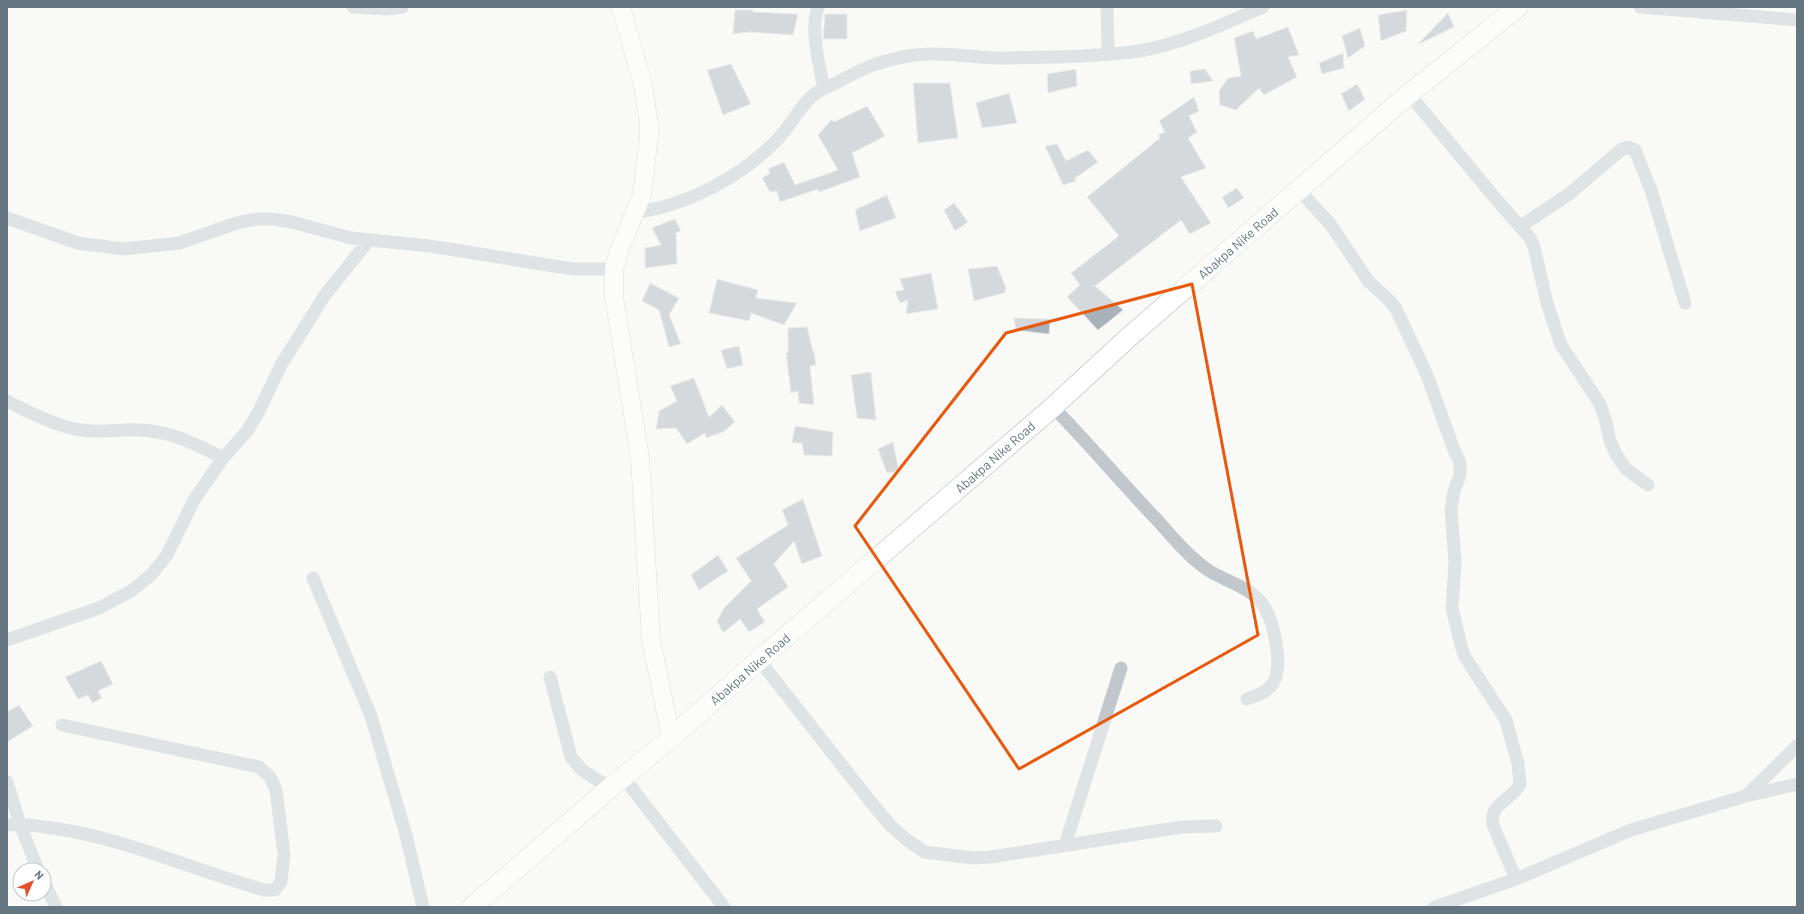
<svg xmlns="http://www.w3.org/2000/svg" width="1804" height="914" font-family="Barlow,sans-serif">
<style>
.building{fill:#a9b2b8;stroke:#dbdbd9}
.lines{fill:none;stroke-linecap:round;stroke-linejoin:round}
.secondary-casing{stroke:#b2b9be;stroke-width:19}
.primary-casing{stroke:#b4b9bd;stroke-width:21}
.street{stroke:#c2c7cb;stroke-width:13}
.secondary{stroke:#fff;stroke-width:18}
.primary{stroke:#fff;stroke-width:20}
.marked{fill:none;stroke:#e8590c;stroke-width:3;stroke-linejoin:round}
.labels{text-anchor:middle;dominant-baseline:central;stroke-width:4;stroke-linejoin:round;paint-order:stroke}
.street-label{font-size:13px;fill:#647682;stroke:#fff}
</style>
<rect width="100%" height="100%" fill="#f9f9f7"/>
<path class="building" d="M735 10H753V12L798 14 793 35 749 32 733 34Z
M1407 10 1406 31 1381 41 1378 15Z
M1448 13 1454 27 1419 44V43Z
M825 14H847V39H823Z
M1288 27 1299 55 1288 57 1297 77 1264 95 1259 88 1236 110 1220 105 1219 91 1228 78 1241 76 1234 38 1253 31 1256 39Z
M1360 28 1365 46 1348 58 1342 36Z
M1343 53 1344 68 1322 74 1319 63Z
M731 64 751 104 723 115 707 70Z
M1076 69 1077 86 1048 93 1047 74Z
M1205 69 1213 81 1191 84 1190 71Z
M913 83H950L958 138 918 143Z
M1357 84 1365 99 1349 111 1341 94Z
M1009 93 1017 123 982 128 976 103Z
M1194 97 1199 111 1189 116 1197 132 1188 138 1206 168 1181 177 1211 223 1190 234 1181 220 1095 286 1123 310 1098 330 1067 297 1080 285 1071 273 1119 236 1087 197 1160 138 1158 135 1165 132 1159 121Z
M867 106 885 136 852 153 860 177 819 192 818 189 780 202 777 191 770 192 762 178 770 173 768 169 784 162 795 185 838 170 818 135 832 119 834 122Z
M1057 144 1066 161 1088 150 1098 162 1075 178 1076 181 1063 185 1045 146Z
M1237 188 1244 198 1228 208 1222 197Z
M887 195 896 218 860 231 855 210Z
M954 203 968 222 955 231 944 210Z
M675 219 681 231 676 233 677 264 645 268V248L661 245 652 228Z
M997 266 1006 288 1004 293 974 301 968 269Z
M931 273 938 309 906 314 908 300 900 303 895 291 904 290 900 279Z
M717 279 758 290 756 298 797 303 784 325 751 313 749 321 709 313Z
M650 283 679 298 669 315 681 344 669 347 659 310 642 301Z
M1014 318 1050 319 1049 334 1016 330Z
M807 327 813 351H814L816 365 810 366 814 405 799 403 798 391 791 393 786 353H788V328Z
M739 346 743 365 727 369 721 350Z
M871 372 876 420 857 418 851 375Z
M694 378 709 417 722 405 735 422 723 432 706 438 705 433 687 444 676 428 656 429 659 411 677 401 670 386Z
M795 426 833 432 832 456 804 455 802 443H792Z
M893 442 899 471 887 473 878 449Z
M803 499 822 556 802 564 794 541 774 564 788 587 757 609 765 622 749 632 740 619 723 633 717 621 724 608 751 581 736 558 788 525 782 510Z
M718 555 728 571 699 590 691 575Z
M101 661 113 684 98 691 102 698 92 703 88 695 78 699 65 677Z
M19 705 33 726 7 742V712Z"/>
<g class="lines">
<g class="secondary-casing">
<path id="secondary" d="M621 7 643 85 649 124V136L642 195 620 248 614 269V297L640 458 651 639 671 738"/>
</g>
<g class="primary-casing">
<path id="primary" d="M472 907 610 788 671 738 759 660 1053 407 1129 337 1409 94 1518 7"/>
</g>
<path class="street" d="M353 7 387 9 402 7
M818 7C810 28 819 66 824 88
M1107 7 1108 54
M1640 7 1797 20
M1409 94 1495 198 1530 238 1534 247 1547 303 1561 345 1600 404 1606 422 1610 441 1616 454 1626 469 1648 485
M1299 190 1331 225 1369 282 1390 301 1396 309 1427 375 1454 450 1460 462V475L1454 491 1451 510 1455 562 1452 608 1462 649 1465 657 1506 720 1518 764 1520 784C1512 801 1489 802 1493 825L1516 879
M635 213C687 205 740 178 777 140 789 127 797 112 809 99 817 90 828 87 838 82 851 75 862 69 876 64 892 59 912 54 930 54 954 53 978 58 1002 58 1047 57 1094 57 1139 51 1181 44 1224 24 1263 7
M7 218 78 243 123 249 179 243 237 223 255 219H272L292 222 351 238 429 246 573 269H614
M1521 226 1569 194 1622 149 1628 147 1635 150 1651 190 1685 303
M7 401C30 413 56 426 81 430 101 433 120 429 139 430 171 431 196 444 223 458
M1053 407C1089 444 1122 483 1158 521 1173 538 1189 557 1208 570 1226 582 1253 587 1265 608 1274 624 1285 671 1271 686 1265 693 1255 696 1247 699
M313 578 371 716 406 835 423 907
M7 640 99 608 131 591 151 575 167 555 194 500 223 458 247 431 258 413 281 365 325 295 369 240
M759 660 870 801 890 825 907 840 925 852 973 858 991 857 1182 827 1216 826
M550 677 571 757 582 770 610 788
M624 778 724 907
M7 782 20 824 38 870
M1746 796 1797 746
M7 825C23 823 37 826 52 828 125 838 193 870 264 890H275L281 882 284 854 276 790 270 777 259 767 62 725
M1065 845 1121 668
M44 882 56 907
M1435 907 1516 879 1631 830 1746 796 1797 784"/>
<use href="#secondary" class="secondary"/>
<use href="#primary" class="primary"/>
</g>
<path d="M0 0H1804V914H0ZM1192 284 1258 635 1019 769 855 526 1006 333Z" fill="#f9f9f7" fill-opacity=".55" fill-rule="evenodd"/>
<path class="marked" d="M1192 284 1258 635 1019 769 855 526 1006 333Z"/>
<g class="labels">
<g class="street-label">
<text transform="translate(1238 243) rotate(-41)">Abakpa Nike Road</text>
<text transform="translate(995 457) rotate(-41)">Abakpa Nike Road</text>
<text transform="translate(750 669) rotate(-41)">Abakpa Nike Road</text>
</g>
</g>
<rect width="1804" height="914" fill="none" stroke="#647682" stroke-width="16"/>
<g transform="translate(32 882) rotate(45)"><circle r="19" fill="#ffffff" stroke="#c1c8cd"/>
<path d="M0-3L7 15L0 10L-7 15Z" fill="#e54e2b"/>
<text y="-6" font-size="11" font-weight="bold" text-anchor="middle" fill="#647682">N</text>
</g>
</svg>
